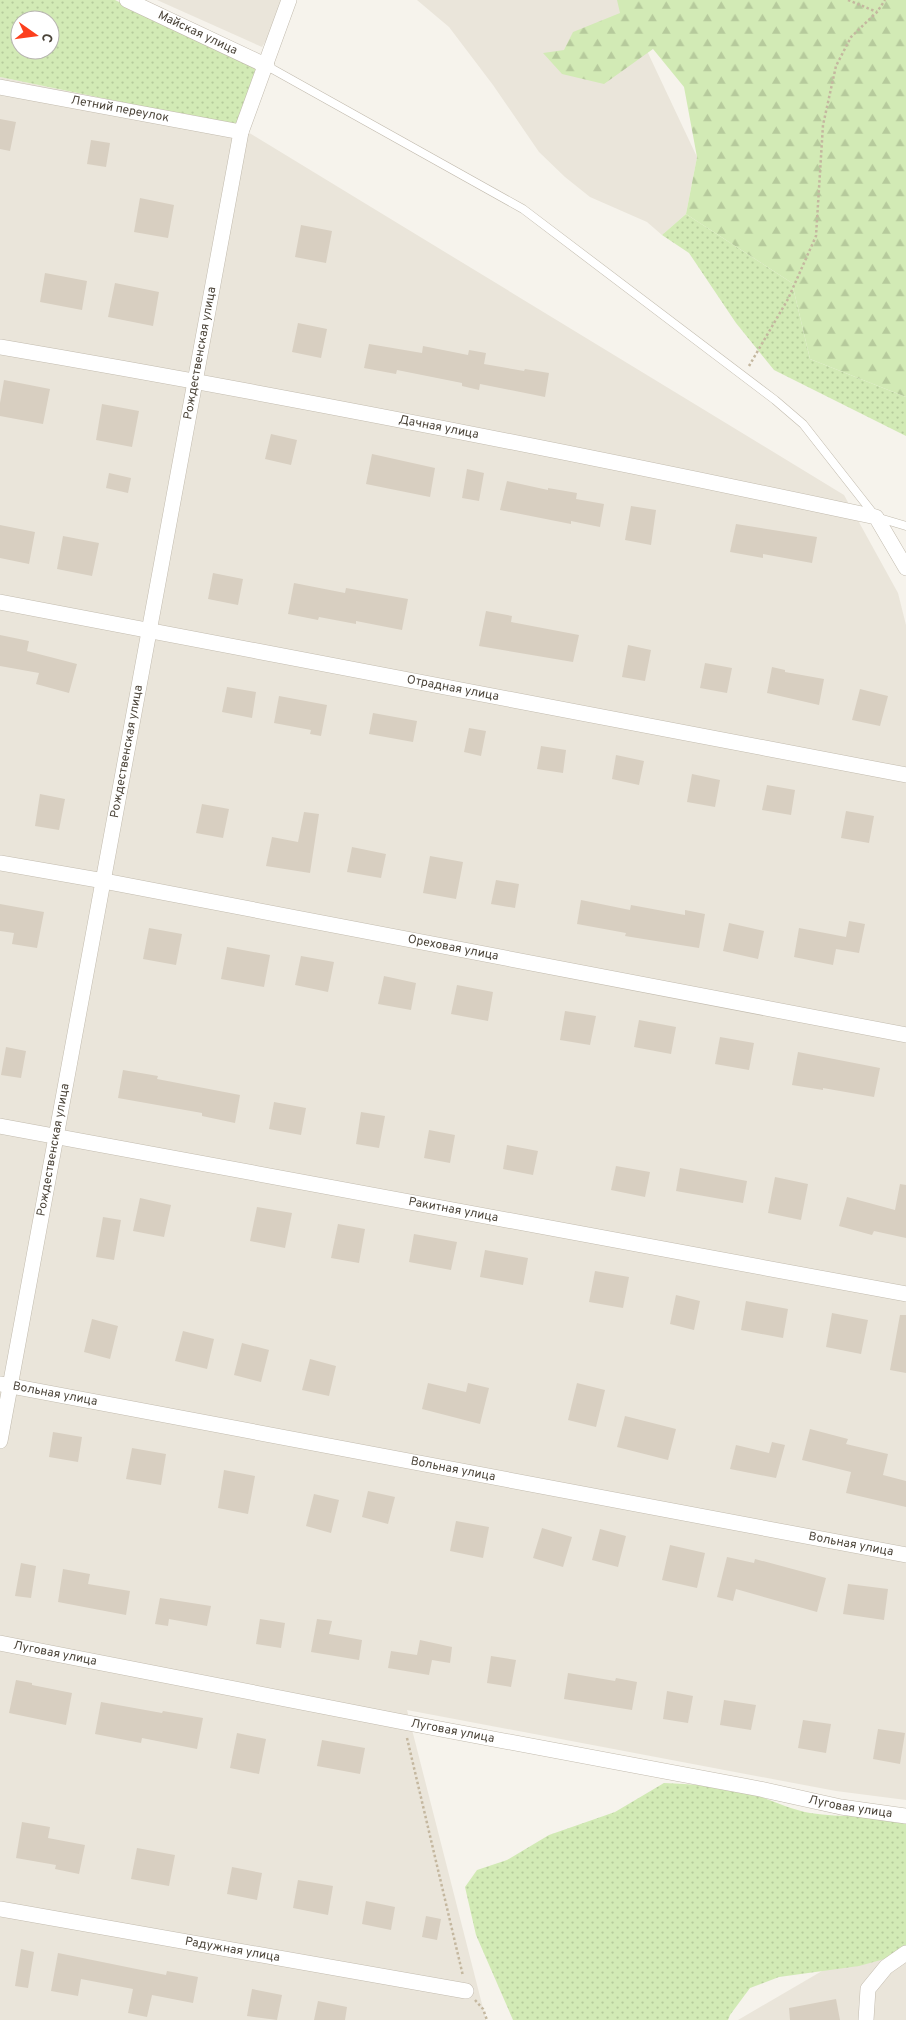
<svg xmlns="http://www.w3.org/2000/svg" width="906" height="2020" font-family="Overpass,sans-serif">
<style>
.residential{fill:#eae5da}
.grass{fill:url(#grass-dots);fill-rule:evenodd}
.forest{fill:url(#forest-firs)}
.building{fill:#d8cfc1}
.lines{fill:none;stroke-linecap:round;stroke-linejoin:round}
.lane-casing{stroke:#c2bbae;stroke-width:9}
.street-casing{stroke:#c2bbae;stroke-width:16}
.path{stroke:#c4b79f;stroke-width:2.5;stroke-dasharray:2.5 2.5;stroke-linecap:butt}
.lane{stroke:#fff;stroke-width:8}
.street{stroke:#fff;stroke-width:15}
.labels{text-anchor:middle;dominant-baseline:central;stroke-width:4;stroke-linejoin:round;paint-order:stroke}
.street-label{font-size:12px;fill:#4b4439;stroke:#fff}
</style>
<defs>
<pattern id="grass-dots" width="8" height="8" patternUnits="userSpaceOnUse" patternTransform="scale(1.25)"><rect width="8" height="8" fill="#d2eab5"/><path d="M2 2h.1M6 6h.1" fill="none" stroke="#b6ca9c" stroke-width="1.8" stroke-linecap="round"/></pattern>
<pattern id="forest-firs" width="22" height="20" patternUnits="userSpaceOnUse" patternTransform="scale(1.25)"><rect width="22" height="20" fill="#d2eab5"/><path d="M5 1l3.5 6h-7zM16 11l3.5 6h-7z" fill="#b6ca9c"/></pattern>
</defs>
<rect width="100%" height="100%" fill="#f6f3ec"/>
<path class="residential" d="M157 0H290L262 47Z
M417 0H623L697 157 686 214 662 235 647 222 590 197 565 177 539 152 493 85 449 27Z
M0 77 238 126 844 495 898 593 906 625V1800L836 1791 407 1710 486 2020H0Z
M906 1922V2020H738Z"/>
<path class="grass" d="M0 0H115L259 69 238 126 0 77ZM20 20H50V50H20Z
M686 214 792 283 810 359 906 397V436L774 370 736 323 689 253 662 235Z
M664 1783C691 1784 718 1786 744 1792 767 1797 787 1809 810 1813 842 1818 874 1814 906 1821V1948L888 1958 859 1966 779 1977 750 1988 730 2015 728 2020H513L476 1935 465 1887 477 1870 507 1860 549 1835 615 1812Z"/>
<path class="forest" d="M617 0H906V397L810 359 792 283 686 214 697 157 684 87 653 49 604 84 562 74 543 53 564 50 573 32 620 13Z"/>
<path class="building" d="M0 119 16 122 10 151 0 149Z
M91 140 110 143 106 167 87 164Z
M140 198 174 205 168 238 134 232Z
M301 225 332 231 326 263 295 257Z
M45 273 87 281 82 310 40 302Z
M115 283 159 292 153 326 108 317Z
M298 323 327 329 321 358 292 352Z
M369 344 422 353 423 346 468 355 469 350 486 353 484 364 524 371 525 369 549 373 545 397 480 384 479 390 462 386V383L397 370 396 374 364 368Z
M4 380 50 389 43 424 0 416V403Z
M102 404 139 411 132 447 96 440Z
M271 434 297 440 291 465 265 459Z
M372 454 435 468 430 497 366 484Z
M467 469 484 473 479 501 462 498Z
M109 473 131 478 128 493 106 488Z
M507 481 548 490V488L577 493 576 499 604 504 600 527 571 521V524L500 510Z
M631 506 656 510 651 545 625 540Z
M736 524 817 537 812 563 763 554V558L730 552Z
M0 525 35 532 29 564 0 558Z
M63 536 99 543 92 576 57 569Z
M213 573 243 579 238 605 208 599Z
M294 583 345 593 346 588 408 599 402 630 356 621V624L319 617 318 620 288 614Z
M486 611 512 616 511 622 579 635 573 662 479 646Z
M0 635 29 641 27 651 77 664 69 693 36 684 39 673 0 666Z
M628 645 651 650 645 681 622 677Z
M705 663 732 668 727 693 700 688Z
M772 667 785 670V672L824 679 819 705 767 693Z
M227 687 256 692 252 718 222 712Z
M860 689 888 696 880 726 852 720Z
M279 696 327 705 321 736 310 734 311 730 274 723Z
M373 713 417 721 413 742 369 734Z
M469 728 486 731 481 756 464 752Z
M541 746 566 750 563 773 537 769Z
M616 755 644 761 639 785 612 779Z
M692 774 720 780 715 807 687 802Z
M767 785 795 790 791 815 762 810Z
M40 794 65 799 59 830 35 826Z
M202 804 229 809 223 838 196 833Z
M846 811 874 816 869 843 841 838Z
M304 812 319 814 310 873 266 866 272 837 298 842Z
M352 847 386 854 381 878 347 872Z
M430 856 463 862 456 899 423 893Z
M496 880 519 884 515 908 491 904Z
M581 900 630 910 631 905 685 915V910L705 914 699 948 625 936 626 933 577 924Z
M0 904 44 912 37 948 12 944 14 933 0 931Z
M849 921 865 924 859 953 836 949 833 965 794 957 799 928 846 937Z
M729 923 764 931 758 959 723 951Z
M149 928 182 934 176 965 143 959Z
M227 947 270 955 264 987 221 979Z
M301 956 334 962 328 992 295 985Z
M384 976 416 983 411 1010 378 1004Z
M457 985 493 992 488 1021 451 1014Z
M565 1011 596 1016 590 1045 560 1040Z
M639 1020 676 1027 671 1054 634 1047Z
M720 1037 754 1043 749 1070 715 1064Z
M6 1047 26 1051 21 1078 1 1075Z
M798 1052 880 1068 874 1097 823 1088V1090L792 1085Z
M123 1070 158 1076 157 1079 240 1095 235 1123 202 1116V1113L118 1098Z
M274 1102 306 1108 301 1135 269 1129Z
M361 1112 385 1116 379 1148 356 1144Z
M429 1130 455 1135 450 1163 424 1158Z
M507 1145 538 1151 533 1175 503 1169Z
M616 1166 650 1172 645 1197 611 1190Z
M680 1168 747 1181 743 1203 676 1191Z
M775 1177 808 1184 801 1220 768 1213Z
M900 1184 906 1185V1238L874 1231 872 1235 839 1226 847 1197 895 1210Z
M140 1198 171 1205 164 1237 133 1231Z
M257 1207 292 1213 285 1248 250 1241Z
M103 1217 121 1220 114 1260 96 1257Z
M338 1224 365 1229 359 1263 331 1258Z
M414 1234 457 1242 451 1270 409 1262Z
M485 1250 528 1258 523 1285 480 1277Z
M595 1271 629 1277 623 1308 589 1302Z
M676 1295 700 1301 694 1330 670 1324Z
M746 1301 788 1309 783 1338 741 1330Z
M832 1313 868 1320 861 1354 826 1347Z
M900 1315H906V1373L890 1370Z
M92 1319 118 1326 110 1359 84 1352Z
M183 1331 214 1339 207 1369 175 1361Z
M242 1343 269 1350 261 1382 234 1375Z
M310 1359 336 1366 329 1396 302 1390Z
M428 1383 466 1392 468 1383 489 1388 480 1424 422 1409Z
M577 1383 605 1390 596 1427 568 1420Z
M625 1416 676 1429 668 1460 617 1447Z
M810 1429 848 1439 846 1444 888 1454 883 1475 906 1481V1507L846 1493 851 1472 802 1460Z
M53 1432 82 1437 78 1462 49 1457Z
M772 1442 785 1445 776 1478 730 1469 736 1445 769 1453Z
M132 1448 166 1454 161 1485 126 1479Z
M224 1470 255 1476 248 1514 218 1508Z
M368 1491 395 1497 388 1524 362 1517Z
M314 1494 339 1500 331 1533 306 1526Z
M456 1521 489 1527 483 1558 450 1551Z
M542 1528 572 1537 563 1567 533 1558Z
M600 1529 626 1536 618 1567 592 1560Z
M670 1545 705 1553 697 1588 662 1580Z
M727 1557 754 1563 755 1559 826 1578 817 1612 736 1589 733 1601 717 1597Z
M21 1563 36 1566 31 1598 15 1596Z
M63 1569 90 1574 88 1584 130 1591 126 1615 58 1602Z
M848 1584 888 1589 884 1620 843 1614Z
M160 1598 211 1606 207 1626 169 1619 168 1626 155 1624Z
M260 1619 285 1623 281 1648 256 1644Z
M317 1619 332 1621 329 1634 362 1640 359 1660 311 1652Z
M420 1640 452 1647 450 1663 432 1660 429 1675 388 1668 391 1651 417 1655Z
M491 1656 516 1660 511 1687 487 1683Z
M568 1673 615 1681 616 1678 637 1682 632 1710 564 1699Z
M16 1680 32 1683V1685L72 1693 66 1725 9 1713Z
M667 1691 693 1696 688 1723 663 1719Z
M724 1700 756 1705 751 1730 720 1725Z
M101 1702 162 1713 163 1711 203 1718 197 1749 142 1738 141 1743 95 1734Z
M803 1720 831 1724 826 1753 798 1748Z
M878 1729 905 1733 900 1764 873 1759Z
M237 1733 266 1739 259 1774 230 1768Z
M322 1740 365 1748 360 1774 317 1766Z
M22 1822 50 1827 48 1838 85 1845 79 1874 55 1869 56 1865 16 1858Z
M137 1848 175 1855 169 1886 131 1879Z
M232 1867 262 1873 257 1900 227 1894Z
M298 1880 333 1886 328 1915 293 1908Z
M366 1901 395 1907 391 1930 362 1924Z
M426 1916 441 1919 437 1940 422 1937Z
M21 1949 34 1952 28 1988 15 1986Z
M58 1953 166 1975 167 1971 198 1977 193 2003 152 1995 147 2017 128 2013 133 1989 81 1979 78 1996 51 1991Z
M252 1989 282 1995 277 2020 247 2016Z
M836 1999 840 2020H790L789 2008Z
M318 2001 347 2007 345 2020H314Z"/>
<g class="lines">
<g class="lane-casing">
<path id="lane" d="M267 66 523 209 775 400 803 424 876 517 906 526"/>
</g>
<g class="street-casing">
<g id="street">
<path id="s1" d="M127 0 267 66"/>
<path id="s2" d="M0 87 241 132"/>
<path id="s3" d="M0 347C293 397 585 455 876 517L906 568"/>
<path id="s4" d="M0 602 906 775"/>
<path id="s5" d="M0 863 104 881 906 1035"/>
<path id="s6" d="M0 1126 906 1294"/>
<path id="s7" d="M1 1384 906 1555"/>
<path id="s8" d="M0 1441 241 132 289 0"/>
<path id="s9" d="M0 1643 403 1722 760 1789 841 1807 906 1816"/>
<path id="s10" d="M0 1909 466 1991"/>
<path d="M866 2020 868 1989 886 1967 906 1953"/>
</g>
</g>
<path class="path" d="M848 0 877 12
M749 366 788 299 816 236 823 125 836 66 851 37 877 12 885 0
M407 1738 463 1976
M475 2000 483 2009 487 2020"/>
<use href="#lane" class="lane"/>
<use href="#street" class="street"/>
</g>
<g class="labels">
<g class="street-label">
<text stroke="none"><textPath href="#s1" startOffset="78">Майская улица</textPath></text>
<text stroke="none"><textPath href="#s2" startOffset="122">Летний переулок</textPath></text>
<text stroke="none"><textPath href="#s8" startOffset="1106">Рождественская улица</textPath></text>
<text stroke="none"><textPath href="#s3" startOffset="446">Дачная улица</textPath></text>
<text stroke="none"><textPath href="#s4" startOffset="461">Отрадная улица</textPath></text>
<text stroke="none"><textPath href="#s8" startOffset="701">Рождественская улица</textPath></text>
<text stroke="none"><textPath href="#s5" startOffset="461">Ореховая улица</textPath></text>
<text stroke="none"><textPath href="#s8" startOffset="296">Рождественская улица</textPath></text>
<text stroke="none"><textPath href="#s6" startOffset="461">Ракитная улица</textPath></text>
<text stroke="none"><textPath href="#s7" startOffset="55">Вольная улица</textPath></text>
<text stroke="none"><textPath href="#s7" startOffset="460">Вольная улица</textPath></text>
<text stroke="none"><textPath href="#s7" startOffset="865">Вольная улица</textPath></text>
<text stroke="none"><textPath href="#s9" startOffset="56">Луговая улица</textPath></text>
<text stroke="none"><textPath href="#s9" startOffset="461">Луговая улица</textPath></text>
<text stroke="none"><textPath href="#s9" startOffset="866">Луговая улица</textPath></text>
<text stroke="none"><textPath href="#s10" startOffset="236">Радужная улица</textPath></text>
</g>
</g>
<g transform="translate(35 35) rotate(104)"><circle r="24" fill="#ffffff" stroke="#b7b4b0"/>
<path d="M0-4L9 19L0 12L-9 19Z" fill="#fc3f1d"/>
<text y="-8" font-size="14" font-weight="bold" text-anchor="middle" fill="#4b4439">С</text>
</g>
</svg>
